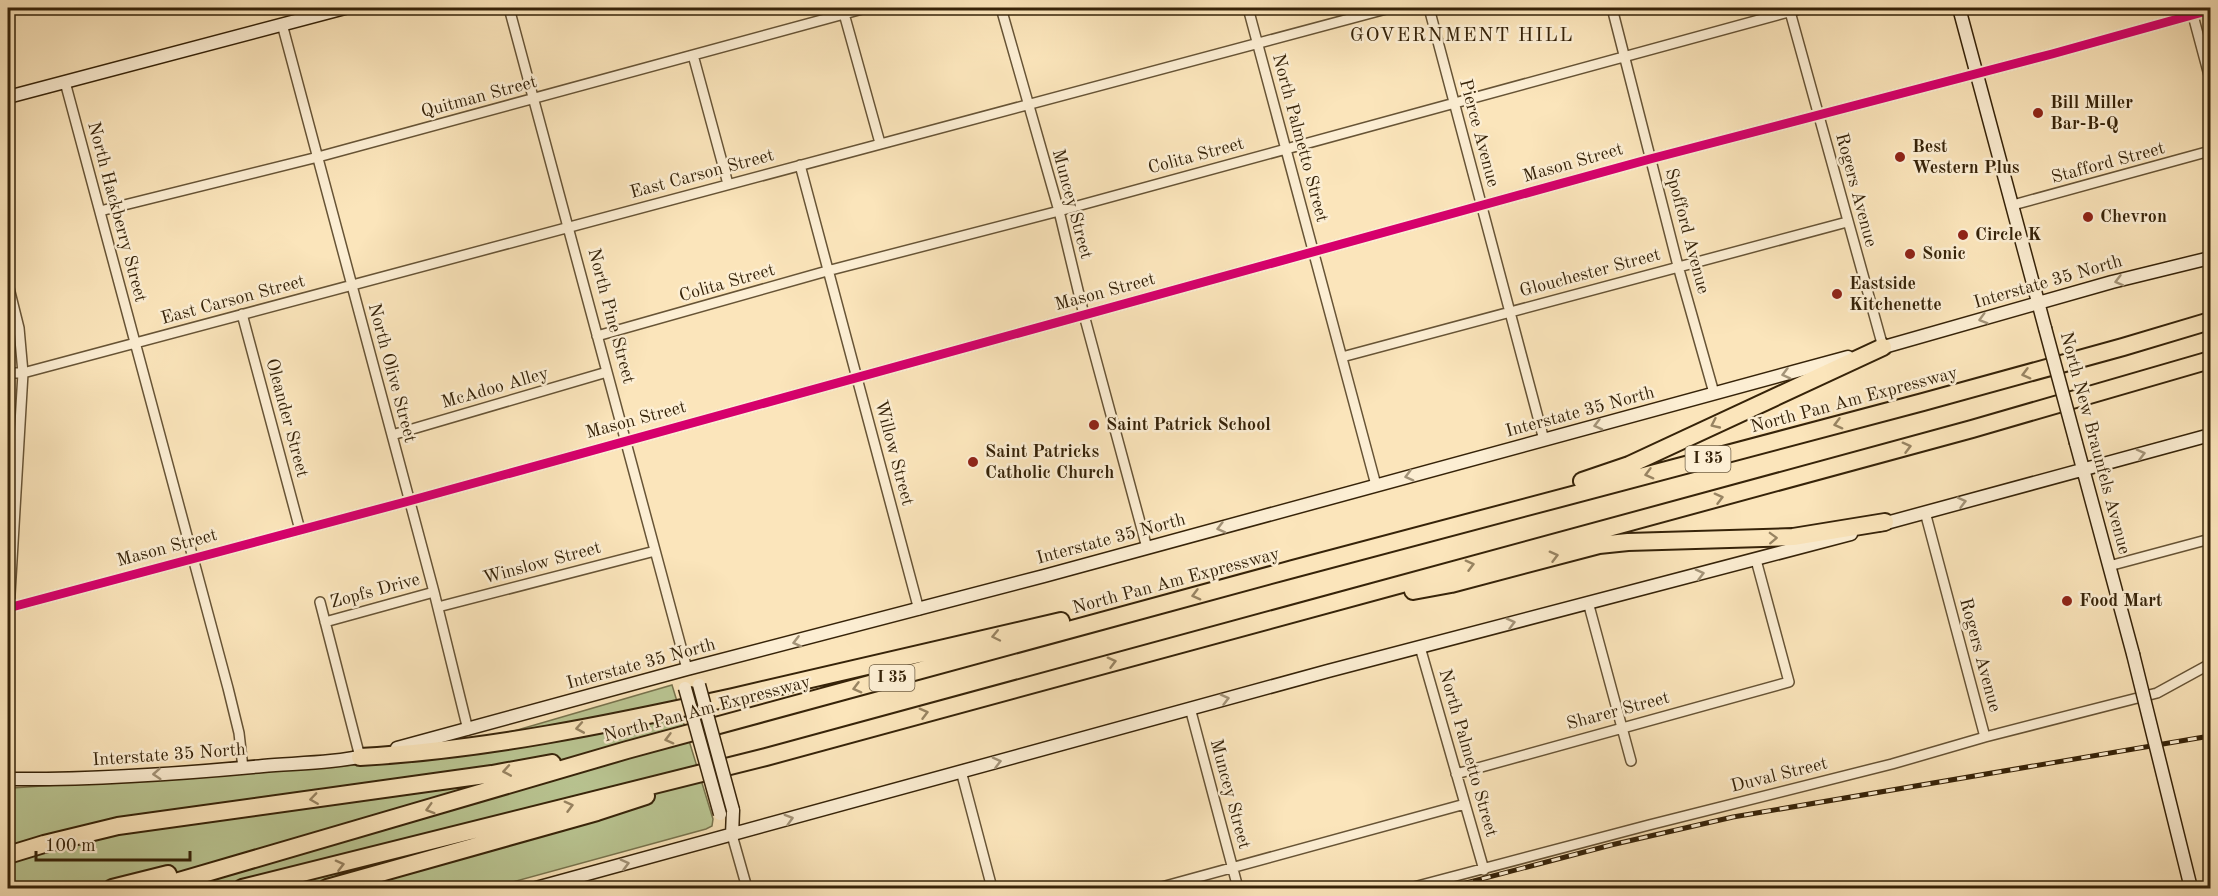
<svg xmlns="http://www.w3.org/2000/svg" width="2218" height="896" font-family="'Old Standard TT',serif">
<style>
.green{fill:#bac693;stroke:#78744e;stroke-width:1.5}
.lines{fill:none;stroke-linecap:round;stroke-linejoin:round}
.street-casing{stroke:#675436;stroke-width:12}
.secondary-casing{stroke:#362309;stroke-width:15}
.highway-casing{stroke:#362309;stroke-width:20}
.street{stroke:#fceed3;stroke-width:9}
.secondary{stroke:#fceed3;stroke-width:12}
.highway{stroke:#fbe5bb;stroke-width:16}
.rail-casing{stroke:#362309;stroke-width:5}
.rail{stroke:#fceed3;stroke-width:3;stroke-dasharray:9;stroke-linecap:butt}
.secondary-bridge-casing{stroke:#362309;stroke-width:15;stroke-linecap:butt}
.secondary-bridge{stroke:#fceed3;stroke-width:12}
.cycleway-casing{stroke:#fceed3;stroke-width:13}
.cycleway{stroke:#d6006c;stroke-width:9}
.oneway{stroke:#a39378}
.oneway2{stroke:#988462}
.poi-dot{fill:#8f2418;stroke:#fceed3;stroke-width:2}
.labels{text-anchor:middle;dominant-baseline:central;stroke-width:5;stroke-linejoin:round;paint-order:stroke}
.shield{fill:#fceed3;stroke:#716046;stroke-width:1.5}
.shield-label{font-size:16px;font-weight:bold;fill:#362309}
.street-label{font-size:18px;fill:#362309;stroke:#fceed3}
.poi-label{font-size:18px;font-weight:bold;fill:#362309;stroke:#fceed3;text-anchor:start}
.neighbourhood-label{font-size:20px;letter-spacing:1.5px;fill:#362309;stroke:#fceed3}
</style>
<rect width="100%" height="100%" fill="#fbe5bb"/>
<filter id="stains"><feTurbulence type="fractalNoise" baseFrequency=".00333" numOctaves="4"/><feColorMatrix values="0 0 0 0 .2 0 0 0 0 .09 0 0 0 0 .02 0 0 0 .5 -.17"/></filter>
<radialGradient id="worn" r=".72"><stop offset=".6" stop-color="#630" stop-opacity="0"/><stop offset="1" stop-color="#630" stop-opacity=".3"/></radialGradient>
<path class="green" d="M672 685 713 819 712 826 706 829 491 888H8V790L12 788 357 765 514 731Z"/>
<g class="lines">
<g class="street-casing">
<path id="street" d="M509 8 687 669
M1001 8 1059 211 1084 315 1147 548
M1248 8 1376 485
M1429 8 1544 440
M1612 8 1678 266 1714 393
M1789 8 1883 347
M2191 8 2210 79
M843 10 880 143
M282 24 434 592 468 730
M693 55 728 184
M65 82 228 688 239 733 243 768
M800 165 919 610
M2013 205 2210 151
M100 211 318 157 866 8
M8 284 19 328 23 373 8 628
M242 314 300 530
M597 336 827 271 1059 211 1803 8
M1342 357 1847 222
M8 373H23L1390 8
M392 435 607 372
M1925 512 1985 737
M2109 566 2210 539
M320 602 360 757
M1588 602 1631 761
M438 607 655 551
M8 608 409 501 1650 159 2052 54 2210 10
M325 622 434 592
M1420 647 1484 870
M1190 708 1238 888
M961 771 992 888
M1456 774 1789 682 1756 560
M732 835 747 888
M1158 888 1465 804
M1410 888 1649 825 1892 764 1985 737 2157 693 2210 664"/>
</g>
<g class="secondary-casing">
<path id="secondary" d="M1959 8 2045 328
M8 97 345 8
M1877 349 2112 282 2210 258
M2076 443 2133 654
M1879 525 2210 435
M397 748 687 669 1044 576 1848 357
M8 779C93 780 178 774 263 766 298 763 335 763 368 755
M732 835 733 810
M536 888 1328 671 1851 534"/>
</g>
<g class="highway-casing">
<path id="highway" d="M1582 481 1629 465 1883 347
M1413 591 1451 584 1599 545 1628 542 1793 537 1885 522
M360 757C485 750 610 724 733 697 842 672 951 646 1061 621
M8 855 44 844 118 826 492 774 552 763
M112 888 168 874
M155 888 627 750 1293 569 1923 402 2123 347 2210 321
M242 888 766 757 1972 429 2210 360
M327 888 597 812 646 796"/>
</g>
<use href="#street" class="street"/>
<use href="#secondary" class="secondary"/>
<use href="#highway" class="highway"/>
<g class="rail-casing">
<path id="rail" d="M1447 888 1611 845 1733 817 2210 736"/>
</g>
<use href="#rail" class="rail"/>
<g class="secondary-bridge-casing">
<path id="secondary-bridge" d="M2045 328 2076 443
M2133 654 2191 888
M699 685 733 810
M685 688 720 814"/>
</g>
<use href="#secondary-bridge" class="secondary-bridge"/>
<g class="cycleway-casing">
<path id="cycleway" d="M8 608 409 501 1650 159 2052 54 2210 10"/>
</g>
<use href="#cycleway" class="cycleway"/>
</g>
<defs><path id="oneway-chevron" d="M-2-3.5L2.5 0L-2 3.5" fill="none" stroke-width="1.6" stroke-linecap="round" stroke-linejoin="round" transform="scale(1.5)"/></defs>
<g class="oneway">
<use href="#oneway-chevron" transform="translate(2119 281) rotate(165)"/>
<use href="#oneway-chevron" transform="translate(1983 319) rotate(164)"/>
<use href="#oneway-chevron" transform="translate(1786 374) rotate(165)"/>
<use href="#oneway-chevron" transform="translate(1598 425) rotate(165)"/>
<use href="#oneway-chevron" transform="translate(2141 454) rotate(-15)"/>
<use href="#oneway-chevron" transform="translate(1409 476) rotate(165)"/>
<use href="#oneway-chevron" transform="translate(1962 502) rotate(-15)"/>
<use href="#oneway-chevron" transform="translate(1221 528) rotate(165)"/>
<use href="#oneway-chevron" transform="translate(1700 574) rotate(-14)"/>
<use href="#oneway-chevron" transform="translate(1511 623) rotate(-15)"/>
<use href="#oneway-chevron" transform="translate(797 642) rotate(166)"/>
<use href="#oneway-chevron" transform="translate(1225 699) rotate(-15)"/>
<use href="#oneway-chevron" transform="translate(997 762) rotate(-15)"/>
<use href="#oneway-chevron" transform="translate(157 774) rotate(176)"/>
<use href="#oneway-chevron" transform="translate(789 819) rotate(-16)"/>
<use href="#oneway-chevron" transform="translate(625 864) rotate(-15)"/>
</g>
<g class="oneway2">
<use href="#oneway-chevron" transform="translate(2026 374) rotate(165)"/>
<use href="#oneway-chevron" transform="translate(1715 424) rotate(155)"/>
<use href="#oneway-chevron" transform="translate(1838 424) rotate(165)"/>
<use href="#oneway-chevron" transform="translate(1907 447) rotate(-15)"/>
<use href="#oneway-chevron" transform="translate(1649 474) rotate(165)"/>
<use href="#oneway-chevron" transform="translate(1719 498) rotate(-15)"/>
<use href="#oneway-chevron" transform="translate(1773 538) rotate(-2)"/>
<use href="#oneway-chevron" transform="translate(1554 556) rotate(-15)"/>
<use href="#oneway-chevron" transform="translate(1470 565) rotate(-15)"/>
<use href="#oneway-chevron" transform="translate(1196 595) rotate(165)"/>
<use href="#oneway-chevron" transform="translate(996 636) rotate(168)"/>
<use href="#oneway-chevron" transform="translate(1112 662) rotate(-15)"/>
<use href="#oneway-chevron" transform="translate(857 688) rotate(165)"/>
<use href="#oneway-chevron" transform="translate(924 713) rotate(-15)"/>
<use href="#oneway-chevron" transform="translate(580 728) rotate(170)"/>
<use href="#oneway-chevron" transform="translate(669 739) rotate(165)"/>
<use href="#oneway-chevron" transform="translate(507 771) rotate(170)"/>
<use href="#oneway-chevron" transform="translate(314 799) rotate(172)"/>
<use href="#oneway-chevron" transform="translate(569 806) rotate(-15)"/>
<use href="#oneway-chevron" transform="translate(430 809) rotate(164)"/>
<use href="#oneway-chevron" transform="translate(340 865) rotate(-14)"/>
</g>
<g class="poi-dot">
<circle cx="2038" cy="113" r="6"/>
<circle cx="1900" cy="157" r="6"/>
<circle cx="2088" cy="217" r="6"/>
<circle cx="1963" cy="235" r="6"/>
<circle cx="1910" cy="254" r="6"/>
<circle cx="1837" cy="294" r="6"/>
<circle cx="1094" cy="425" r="6"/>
<circle cx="973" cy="462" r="6"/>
<circle cx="2067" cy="601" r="6"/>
</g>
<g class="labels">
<g class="shield">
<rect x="1685.5" y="446" width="45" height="26" rx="4.5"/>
<rect x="869.5" y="665" width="45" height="26" rx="4.5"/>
</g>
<g class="shield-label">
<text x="1708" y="459">I 35</text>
<text x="892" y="678">I 35</text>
</g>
<g class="street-label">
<text transform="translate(479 97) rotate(-15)">Quitman Street</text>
<text transform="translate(1479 133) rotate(75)">Pierce Avenue</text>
<text transform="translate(1300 138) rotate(75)">North Palmetto Street</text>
<text transform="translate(1196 156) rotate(-15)">Colita Street</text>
<text transform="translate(1573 163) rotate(-16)">Mason Street</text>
<text transform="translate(2108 163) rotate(-15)">Stafford Street</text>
<text transform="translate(702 174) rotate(-15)">East Carson Street</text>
<text transform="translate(1856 190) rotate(75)">Rogers Avenue</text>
<text transform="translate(1072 204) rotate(75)">Muncey Street</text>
<text transform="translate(117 212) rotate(75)">North Hackberry Street</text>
<text transform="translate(1687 231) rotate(75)">Spofford Avenue</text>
<text transform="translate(1590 273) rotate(-15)">Glouchester Street</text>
<text transform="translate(2048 282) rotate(-16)">Interstate 35 North</text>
<text transform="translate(727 283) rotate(-16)">Colita Street</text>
<text transform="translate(1105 292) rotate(-15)">Mason Street</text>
<text transform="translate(233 300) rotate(-15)">East Carson Street</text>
<text transform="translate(611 316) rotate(75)">North Pine Street</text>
<text transform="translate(392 373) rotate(75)">North Olive Street</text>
<text transform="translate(495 388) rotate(-16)">McAdoo Alley</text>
<text transform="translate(1854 400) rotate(-15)">North Pan Am Expressway</text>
<text transform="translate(1580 412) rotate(-15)">Interstate 35 North</text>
<text transform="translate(287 418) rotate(75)">Oleander Street</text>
<text transform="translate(636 420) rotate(-15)">Mason Street</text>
<text transform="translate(2095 443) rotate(75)">North New Braunfels Avenue</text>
<text transform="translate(894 453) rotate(75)">Willow Street</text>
<text transform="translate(1111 539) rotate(-15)">Interstate 35 North</text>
<text transform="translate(167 548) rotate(-15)">Mason Street</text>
<text transform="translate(542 563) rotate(-15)">Winslow Street</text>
<text transform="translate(1176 581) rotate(-15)">North Pan Am Expressway</text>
<text transform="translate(375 591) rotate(-15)">Zopfs Drive</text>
<text transform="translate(1980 655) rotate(75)">Rogers Avenue</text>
<text transform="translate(641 664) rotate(-15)">Interstate 35 North</text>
<text transform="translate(707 709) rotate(-15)">North Pan Am Expressway</text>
<text transform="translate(1618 711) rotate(-15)">Sharer Street</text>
<text transform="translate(1468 753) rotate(74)">North Palmetto Street</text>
<text transform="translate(169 755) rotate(-4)">Interstate 35 North</text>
<text transform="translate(1779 775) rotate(-14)">Duval Street</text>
<text transform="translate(1230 794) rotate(75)">Muncey Street</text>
</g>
<g class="poi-label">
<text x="2050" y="103">Bill Miller<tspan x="2050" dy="21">Bar-B-Q</tspan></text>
<text x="1912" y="147">Best<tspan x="1912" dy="21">Western Plus</tspan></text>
<text x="2100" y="217">Chevron</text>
<text x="1975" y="235">Circle K</text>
<text x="1922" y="254">Sonic</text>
<text x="1849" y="284">Eastside<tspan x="1849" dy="21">Kitchenette</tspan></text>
<text x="1106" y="425">Saint Patrick School</text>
<text x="985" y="452">Saint Patricks<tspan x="985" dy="21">Catholic Church</tspan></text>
<text x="2079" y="601">Food Mart</text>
</g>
<g class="neighbourhood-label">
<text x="1462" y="36">GOVERNMENT HILL</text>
</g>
</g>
<rect width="2218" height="896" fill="none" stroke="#fbe5bb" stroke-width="30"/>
<rect x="9" y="9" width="2200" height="878" fill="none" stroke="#362309" stroke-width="3"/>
<rect x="15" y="15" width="2188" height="866" fill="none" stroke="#362309" stroke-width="1.5"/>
<path d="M36 851v9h154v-9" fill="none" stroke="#362309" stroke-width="3"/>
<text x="45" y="851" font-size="18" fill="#362309" stroke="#fceed3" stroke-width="4.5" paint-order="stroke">100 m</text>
<rect width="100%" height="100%" filter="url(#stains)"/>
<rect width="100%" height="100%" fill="url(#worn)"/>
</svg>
